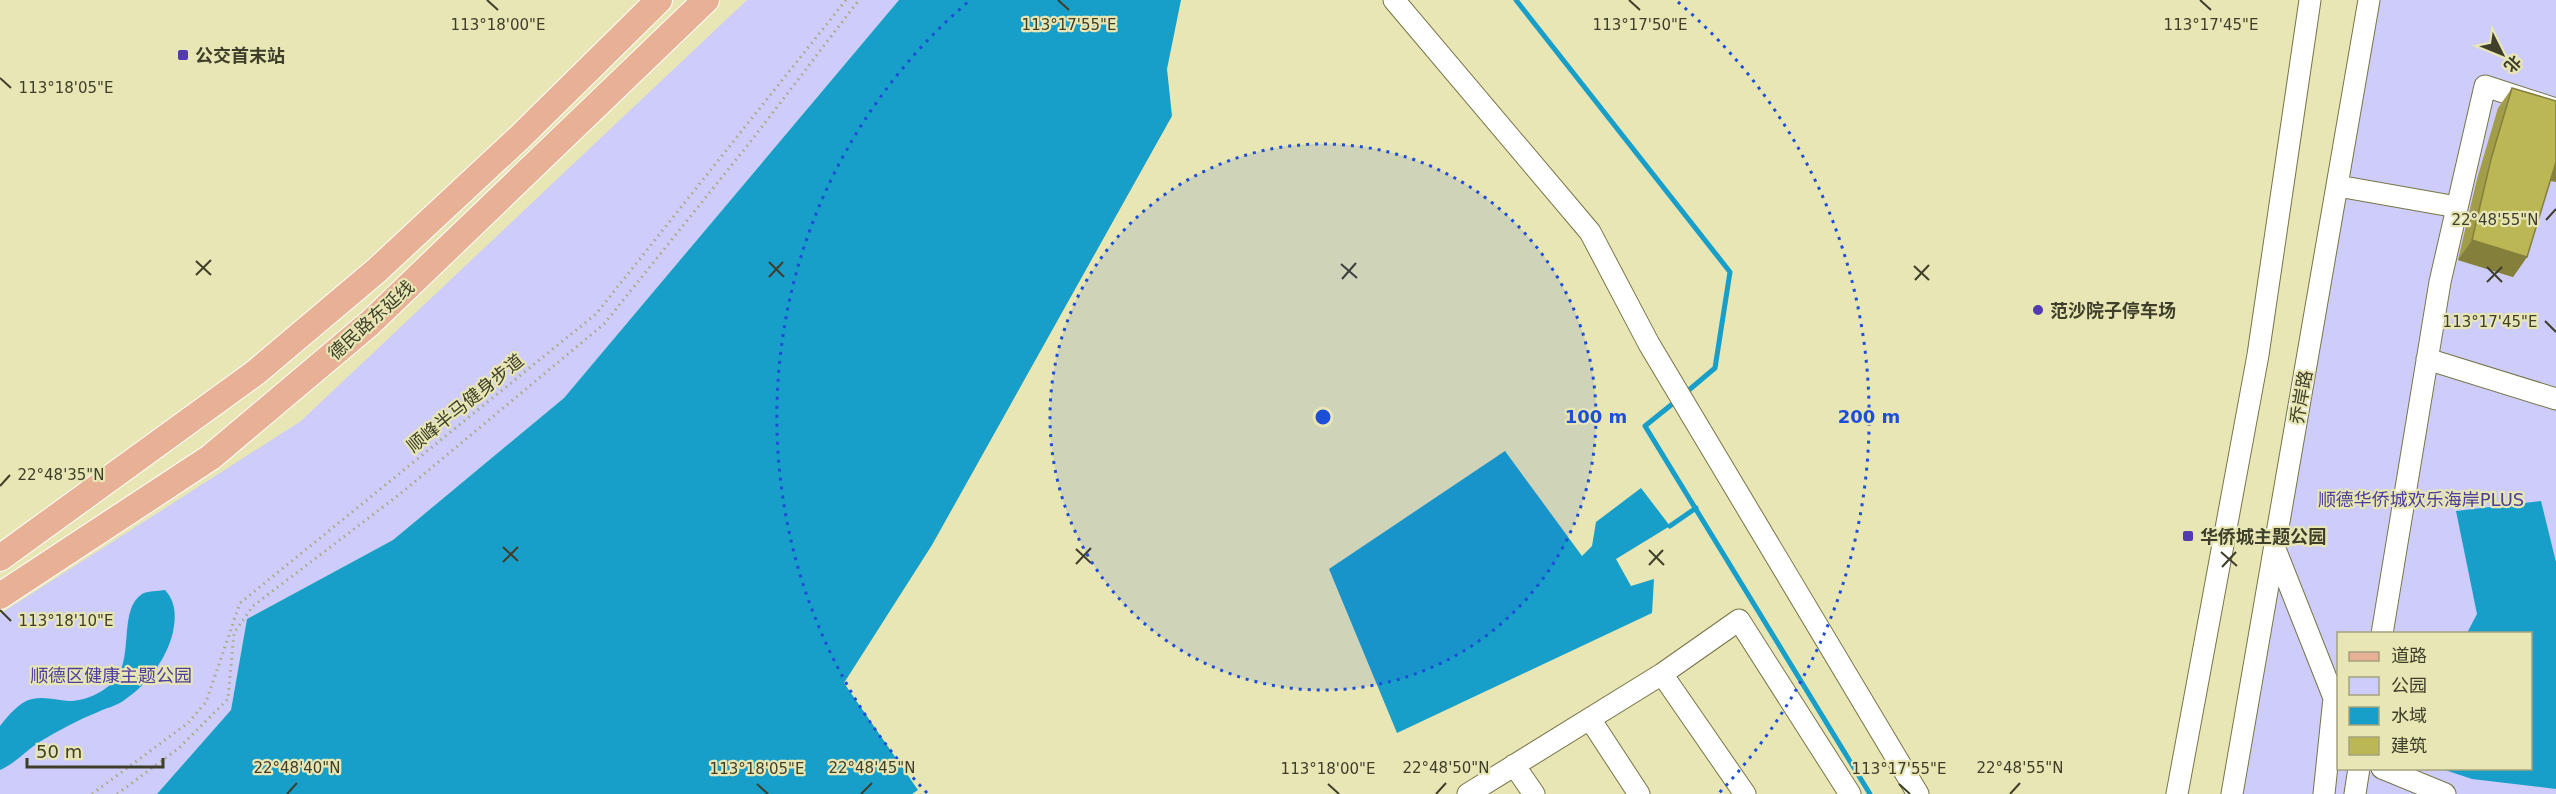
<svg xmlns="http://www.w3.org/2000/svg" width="2556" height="794" font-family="'DejaVu Sans','Noto Sans SC',sans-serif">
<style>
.green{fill:#cdccfa;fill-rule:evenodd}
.water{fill:#189fc9}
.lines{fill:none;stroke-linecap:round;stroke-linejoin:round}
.stream{stroke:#189fc9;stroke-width:5}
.minor-casing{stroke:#777548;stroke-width:23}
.major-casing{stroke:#fff;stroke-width:28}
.path{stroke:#aaa982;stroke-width:3;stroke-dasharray:1.5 4.5;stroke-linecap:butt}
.minor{stroke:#fff;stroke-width:21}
.major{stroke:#e8b095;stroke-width:26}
.wall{fill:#a29d49}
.shaded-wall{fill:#84803c}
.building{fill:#bcb755;stroke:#84803c;stroke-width:1.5}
.ticks{fill:none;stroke:#3f3e2a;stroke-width:2}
.ring{fill:none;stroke:#1d4ed8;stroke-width:3;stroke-dasharray:3 6}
.poi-dot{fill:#533ab2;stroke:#e7e6b4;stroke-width:2}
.labels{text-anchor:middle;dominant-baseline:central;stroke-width:4.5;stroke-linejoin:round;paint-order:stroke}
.poi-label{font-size:18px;font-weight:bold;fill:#3f3e2a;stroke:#e7e6b4;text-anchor:start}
.street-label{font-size:18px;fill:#3f3e2a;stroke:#e7e6b4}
.park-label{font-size:18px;fill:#4d3d9d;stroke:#e7e6b4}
.ticks-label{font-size:15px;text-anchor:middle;fill:#3f3e2a;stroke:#e7e6b4;stroke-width:4.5;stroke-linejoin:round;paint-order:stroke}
.centre{fill:#1d4ed8;stroke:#e7e6b4;stroke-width:3}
.ring-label{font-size:18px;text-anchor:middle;font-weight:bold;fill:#1d4ed8;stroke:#e7e6b4;stroke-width:4.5;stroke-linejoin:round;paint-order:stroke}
</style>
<rect width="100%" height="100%" fill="#e7e6b4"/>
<path class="green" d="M747 0H899L564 398 393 540 247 619 231 710 157 794H0V614L301 421Z
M2376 0H2556V794H2234ZM2338 634H2530V768H2338Z"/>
<path class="water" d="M899 0H1181L1167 69 1172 116 932 545 844 683 918 790 912 794H157L231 710 247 619 393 540 564 398Z
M1505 451 1582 556 1592 546 1596 522 1641 488 1670 526 1616 559 1631 586 1654 579 1652 613 1397 733 1329 569Z
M2541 501 2556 562V789L2472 779 2442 769 2530 768V634L2467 633 2477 614 2456 511Z
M165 590C176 602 176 616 173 632 167 659 146 686 123 701 116 706 106 708 98 712 78 720 59 730 41 741 26 750 16 763 0 770V726C8 716 19 702 32 699 45 696 56 700 69 701 87 701 107 691 117 677 133 655 119 609 142 594 147 591 158 591 165 590Z"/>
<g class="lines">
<path class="stream" d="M1516 0 1730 272 1715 368 1683 395
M1676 401 1645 426 1870 794
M1670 526 1696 508"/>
<g class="minor-casing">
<path id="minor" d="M1394 0 1590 232 1649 344 1918 794
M2338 186 2457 207
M2427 359 2556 399
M2275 549 2334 698 2324 794
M2382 634 2440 282 2485 86 2556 109
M1662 674 1745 794
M1590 719 1639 794
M1514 765 1534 794
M2382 768 2445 794
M1468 794 1662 674 1739 620 1850 794
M2177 794 2258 355 2310 0
M2232 794 2369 0
M2355 794 2359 768"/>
</g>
<g class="major-casing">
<path id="major" d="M0 558 255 373 376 271 519 138 659 0
M0 596 211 457 370 323 706 0"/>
</g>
<path class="path" d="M92 794 188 723 206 702 240 603 596 314 846 0
M117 794 179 748 228 699 234 633 253 606 400 494 604 324 751 141 859 0"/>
<use href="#minor" class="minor"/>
<use href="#major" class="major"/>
</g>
<path class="wall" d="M2512 88 2556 101V182L2550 181 2527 257 2513 277 2458 260 2477 179 2498 108Z"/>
<path class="shaded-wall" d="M2556 160V182L2543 178Z
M2472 240 2527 257 2513 277 2458 260Z"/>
<path class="building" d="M2512 88 2556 101V162L2527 257 2472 240 2491 159Z"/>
<path class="ticks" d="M487 0 498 10M1058 0 1069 10M1629 0 1640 10M2200 0 2211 10M0 78 11 88M2546 220 2556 209M196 261 211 275M769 262 784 277M1341 264 1357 278M1914 266 1929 280M2487 267 2502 282M196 275 211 260M769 277 783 262M1342 279 1356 263M1915 280 1929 265M2487 282 2502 267M2545 321 2556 332M0 486 10 475M503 547 518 561M1076 549 1091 563M1649 550 1664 565M2221 552 2237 566M503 562 518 547M1076 564 1091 548M1649 565 1663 550M2222 567 2236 552M0 610 11 621M757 784 768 794M1328 784 1339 794M1899 784 1910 794M287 794 297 783M861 794 872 783M1436 794 1446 783M2010 794 2020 783"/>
<circle cx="1323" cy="417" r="273" fill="#1d4ed8" fill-opacity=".12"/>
<g class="ring">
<circle cx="1323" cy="417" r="273"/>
<path d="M927 793A546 546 0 0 1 968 2M1678 2A546 546 0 0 1 1719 793"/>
</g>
<g class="poi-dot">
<rect x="177" y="49" width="12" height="12" rx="3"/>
<circle cx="2038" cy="310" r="6"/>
<rect x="2182" y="530" width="12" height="12" rx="3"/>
</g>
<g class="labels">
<g class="poi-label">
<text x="195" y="55">公交首末站</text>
<text x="2050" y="310">范沙院子停车场</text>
<text x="2200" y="536">华侨城主题公园</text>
</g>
<g class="street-label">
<text transform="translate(371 320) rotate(-42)">德民路东延线</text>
<text transform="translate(2301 397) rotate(-80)">乔岸路</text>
<text transform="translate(465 403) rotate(-39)">顺峰半马健身步道</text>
</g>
<g class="park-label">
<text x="2421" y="499">顺德华侨城欢乐海岸PLUS</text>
<text x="111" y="675">顺德区健康主题公园</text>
</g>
</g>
<g class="ticks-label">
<text x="498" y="30">113°18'00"E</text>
<text x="1640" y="30">113°17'50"E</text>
<text x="2211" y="30">113°17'45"E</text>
<text x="1069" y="30">113°17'55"E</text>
<text x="66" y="93">113°18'05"E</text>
<text x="2495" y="225">22°48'55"N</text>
<text x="2490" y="327">113°17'45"E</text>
<text x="61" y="480">22°48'35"N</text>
<text x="66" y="626">113°18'10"E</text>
<text x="297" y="773">22°48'40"N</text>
<text x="872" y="773">22°48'45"N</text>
<text x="1446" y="773">22°48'50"N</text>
<text x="2020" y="773">22°48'55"N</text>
<text x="757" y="774">113°18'05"E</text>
<text x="1328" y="774">113°18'00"E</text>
<text x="1899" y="774">113°17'55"E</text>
</g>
<circle cx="1323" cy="417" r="9" class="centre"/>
<g class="ring-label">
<text x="1596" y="423">100 m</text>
<text x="1869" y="423">200 m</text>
</g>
<rect x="2337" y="632" width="195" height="138" fill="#e7e6b4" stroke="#a4a37d" stroke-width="1.5"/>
<rect x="2349" y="652" width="30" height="9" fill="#e8b095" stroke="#a4a37d" stroke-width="1.5"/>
<text x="2391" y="662" font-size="18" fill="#3f3e2a">道路</text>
<rect x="2349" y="677" width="30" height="18" fill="#cdccfa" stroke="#a4a37d" stroke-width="1.5"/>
<text x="2391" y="692" font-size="18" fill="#3f3e2a">公园</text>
<rect x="2349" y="707" width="30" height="18" fill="#189fc9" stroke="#a4a37d" stroke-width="1.5"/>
<text x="2391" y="722" font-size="18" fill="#3f3e2a">水域</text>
<rect x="2349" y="737" width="30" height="18" fill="#bcb755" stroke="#a4a37d" stroke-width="1.5"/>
<text x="2391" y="752" font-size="18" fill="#3f3e2a">建筑</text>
<g transform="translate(2502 54) rotate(133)" stroke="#e7e6b4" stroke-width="4.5" paint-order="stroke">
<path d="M0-4.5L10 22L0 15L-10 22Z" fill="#3f3e2a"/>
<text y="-9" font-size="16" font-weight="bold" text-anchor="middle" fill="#3f3e2a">北</text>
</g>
<path d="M27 758v9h136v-9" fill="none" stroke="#3f3e2a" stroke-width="3"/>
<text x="36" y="758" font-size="18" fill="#3f3e2a" stroke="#e7e6b4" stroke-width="4.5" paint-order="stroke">50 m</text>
</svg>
